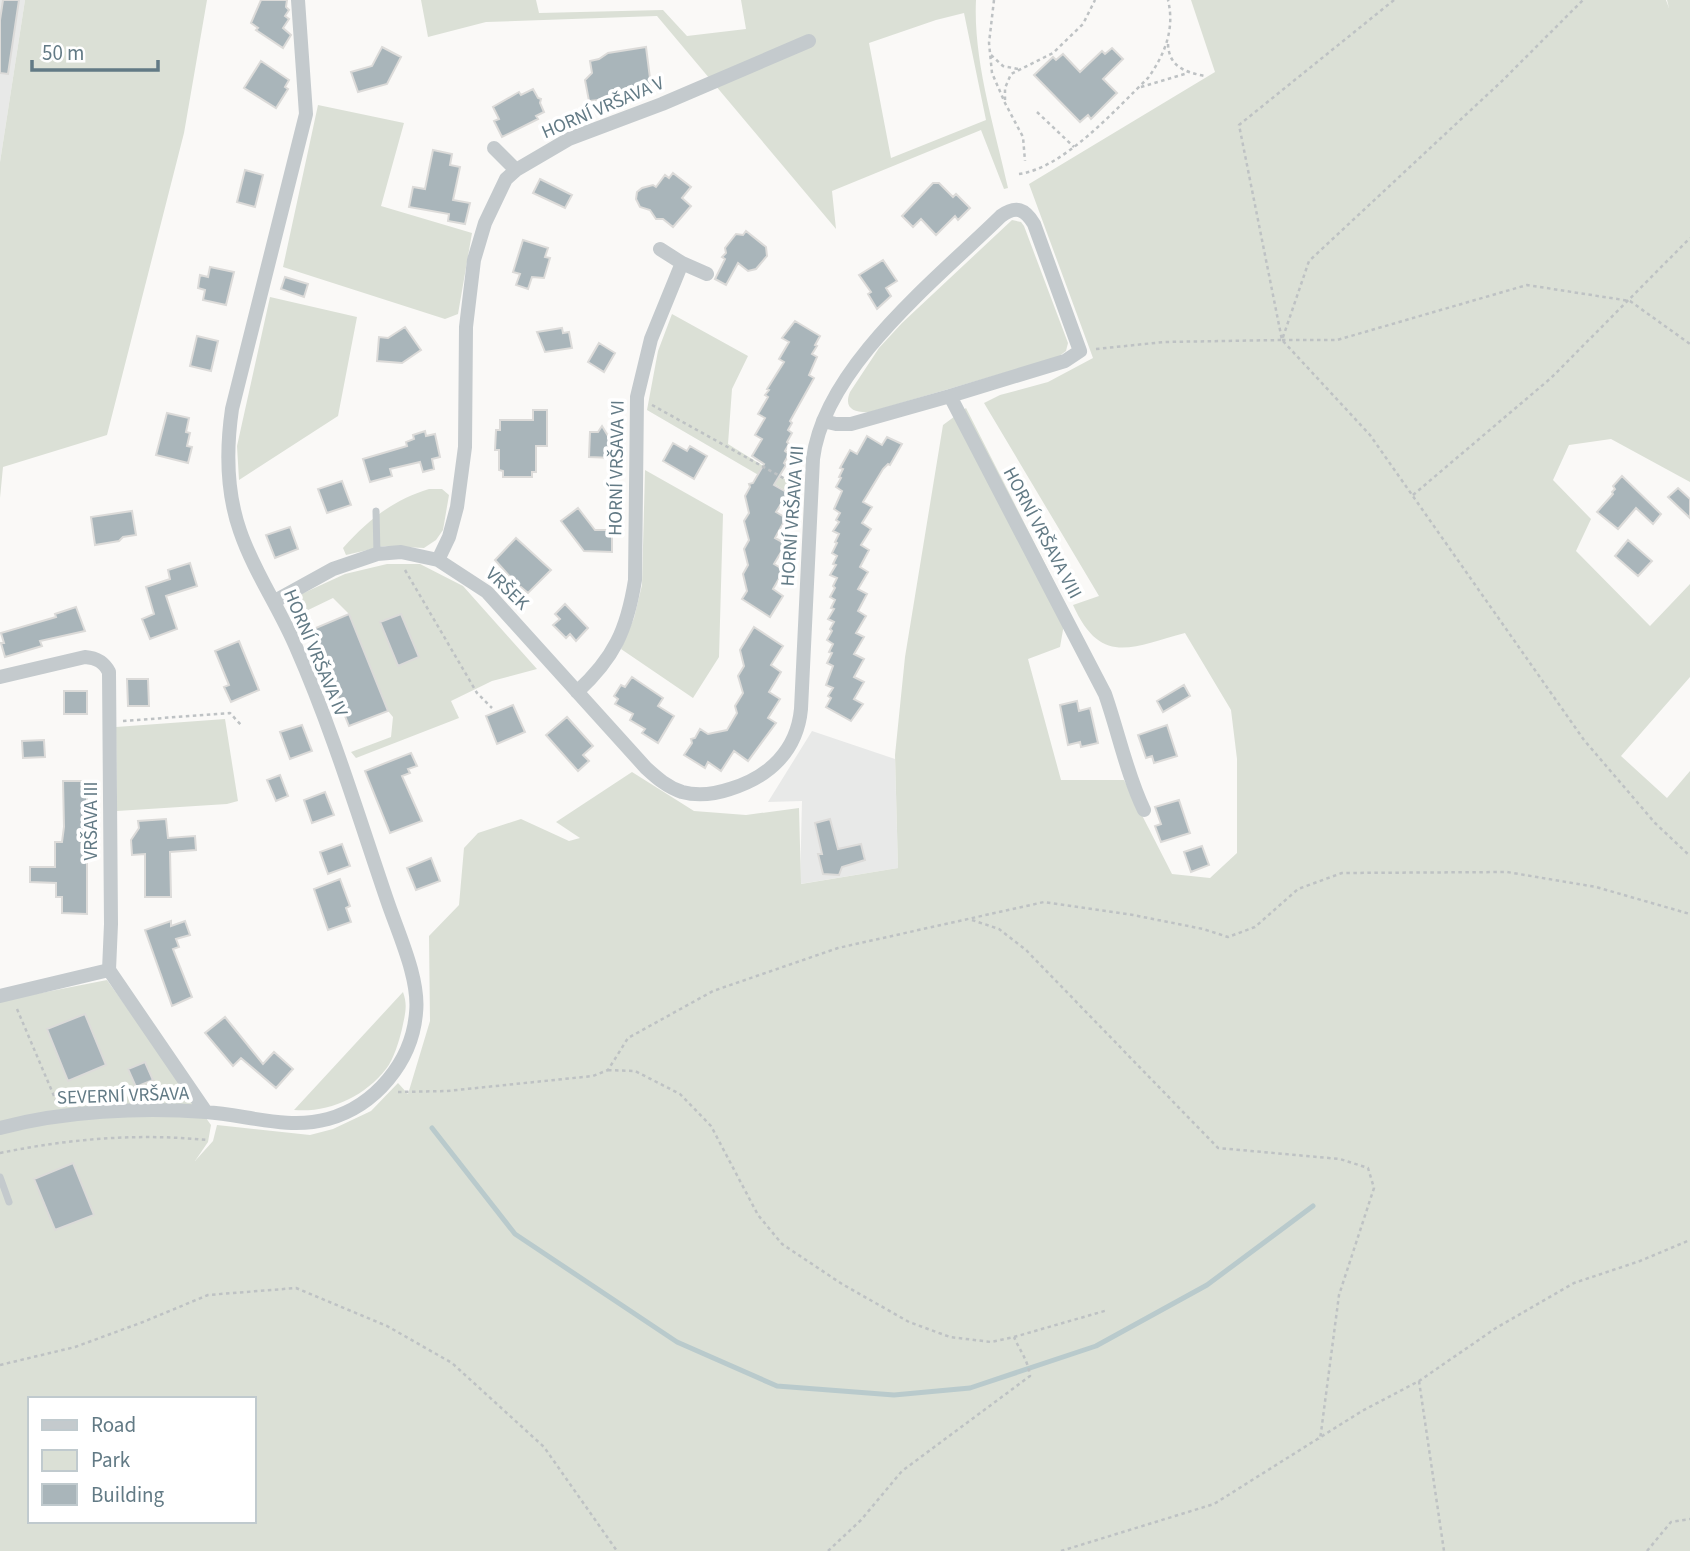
<svg xmlns="http://www.w3.org/2000/svg" width="1690" height="1551" font-family="'Source Sans 3',sans-serif">
<style>
.built{fill:#e8e9e8}
.green{fill:#dbe0d6;fill-rule:evenodd}
.lines{fill:none;stroke-linecap:round;stroke-linejoin:round}
.stream{stroke:#b9cacc;stroke-width:5}
.building{fill:#a9b5ba;stroke:#dcdbd9;stroke-width:2}
.path{stroke:#bec2c4;stroke-width:2.5;stroke-dasharray:3.5 3.5;stroke-linecap:butt}
.service{stroke:#c4cacd;stroke-width:7}
.minor{stroke:#c4cacd;stroke-width:14}
.labels{text-anchor:middle;dominant-baseline:central;stroke-width:7;stroke-linejoin:round;paint-order:stroke}
.street-label{font-size:19px;fill:#627a85;stroke:#fff}
</style>
<rect width="100%" height="100%" fill="#faf9f7"/>
<path class="built" d="M0 0H25L0 162Z
M812 731 895 759 898 868 800 884 802 801 768 802Z"/>
<path class="green" d="M25 0H207L184 133 107 435 3 467 0 498V162Z
M421 0H536L539 13 663 10 687 36 746 29 741 0H976C973 61 995 129 1008 188L1004 189 981 130 832 191 836 229 657 16 486 22 428 37ZM964 13 986 120 891 158 869 43 936 20Z
M1191 0H1666L1669 8 1667 0H1690V482L1611 439 1569 445 1553 480 1591 519 1576 551 1650 626 1690 584V677L1621 756 1667 798 1690 771V1551H0V1001L107 980 211 1125 208 1142 195 1161 213 1141 217 1125 310 1135 333 1129 371 1111 398 1083 408 1094 430 1021 429 936 459 905 464 848 478 833 521 819 569 841 580 838 556 822 632 772 694 811 746 815 799 808 801 884 898 868 895 755 905 657 943 425 966 408 1067 607 1060 647 1028 659 1061 780H1124L1172 874 1210 878 1237 853V759L1231 710 1185 633C1132 647 1101 667 1073 605L1099 596 984 403 1000 395 1048 382 1093 358 1029 184 1215 72ZM30 1399H254V1521H30Z
M318 105 404 123 381 206 472 233 458 314 445 319 283 267Z
M1012 220 1021 222 1024 226 1068 343 1066 351 1058 357 870 412C855 413 843 409 850 392L879 348 902 323Z
M270 297 357 317 338 416 239 480 237 446Z
M672 314 748 356 732 389 728 444 802 490 798 498 647 410 658 351Z
M645 470 723 514 719 657 693 698 621 649 634 618 642 585Z
M429 489H442L449 495 443 530 436 540 424 548 385 546 346 555 343 548C368 520 393 500 429 489Z
M387 564H420L463 586 537 669 492 681 451 701 459 718 356 758 351 752 391 737 393 717 388 711 349 614 333 598 304 612 297 596 345 574Z
M225 719 238 801 227 804 117 811 116 727Z
M403 992C408 1006 405 1014 402 1029 399 1041 394 1059 386 1069 364 1097 329 1113 294 1110Z"/>
<g class="lines">
<path class="stream" d="M432 1128 515 1234 677 1342 777 1386 894 1395 970 1388 1096 1346 1207 1285 1313 1206"/>
</g>
<path class="building" d="M3 0H19L8 74 0 73V20Z
M261 0H287L286 7 289 10 285 16 289 19 283 28 291 35 283 48 256 30 258 28 251 23Z
M382 47 401 57 387 84 358 92 351 72 372 66Z
M646 47 651 86 620 91 621 94 608 96 609 99 589 101 585 80 592 73 590 61 599 59 608 53Z
M1112 48 1123 59 1103 79 1117 93 1091 119 1088 115 1080 122 1034 75 1053 57 1056 60 1063 54 1080 72 1102 51 1105 54Z
M261 61 289 80 285 87 288 89 276 108 244 88Z
M533 89 538 98 541 99 540 103 544 112 536 116 538 119 502 137 494 121 499 119 493 107 519 92 521 95Z
M433 150 452 154 450 165 460 167 453 200 470 203 465 224 448 221 449 214 409 207 413 187 425 189Z
M245 170 263 175 255 207 237 202Z
M673 173 691 187 682 198 691 206 673 227 663 219H656L650 210 640 207 636 199 637 192 642 188 653 185 656 187 665 175 669 178Z
M540 179 572 195 565 208 533 193Z
M933 183H939L953 197 956 194 970 208 958 220 955 216 936 235 921 219 913 227 902 216Z
M746 231 766 247 767 256 756 269 748 271 738 263 726 285 715 279 725 259 722 257 726 253 725 248 736 234 743 235Z
M523 240 548 248 545 257 550 258 544 278 532 277 528 289 516 285 520 274 513 272Z
M883 260 897 281 886 288 891 296 877 309 868 294 871 292 859 275Z
M210 267 234 272 226 305 203 300 205 290 198 288 200 275 208 277Z
M285 277 308 284 304 297 281 289Z
M795 321 820 336 815 345 817 346 812 354 817 357 809 375 814 378 790 421 792 423 788 430 792 433 787 442 789 444 785 451 789 454 784 463 786 465 774 485 788 493 776 512 786 518 775 538 786 544 774 564 784 570 773 589 783 596 770 617 742 599 747 591 743 574 748 565 744 549 749 540 744 521 749 513 745 496 750 487 749 484 753 483 764 464 752 456 762 439 755 435 765 418 758 414 768 397 765 395 769 390 767 389 784 362 779 359 789 342 782 338Z
M405 327 421 350 402 363 377 361 379 337 388 338Z
M562 328 563 333 569 332 572 348 545 352 537 332Z
M197 336 218 341 211 371 190 366Z
M599 343 615 353 604 372 588 362Z
M533 410H547V446H536V472H532V477H503V471L499 470V450H495L496 430H500V420H533Z
M167 413 189 418 186 432 190 433 187 446 192 447 188 463 156 455Z
M602 426 608 436H614V458L589 457 590 432H598Z
M425 431 426 436 435 434 440 457 432 459 434 469 423 472 420 462 390 469 392 476 370 482 363 459 407 446 406 442 414 439 413 435Z
M867 436 882 445 887 437 902 444 890 465 888 464 883 469 863 502 872 507 862 523 871 529 861 545 869 550 860 567 868 572 858 589 867 594 858 611 866 616 856 633 864 637 854 654 864 659 854 677 864 682 854 699 863 704 851 721 826 707 831 698 828 696 833 688 826 685 833 666 827 663 832 653 829 652 833 644 827 640 832 631 830 629 834 622 828 619 834 609 831 608 835 600 830 597 835 588 833 586 837 578 830 575 836 565 833 564 837 556 832 553 837 543 835 542 839 534 833 531 839 522 836 520 840 513 834 509 842 491 836 487 841 478 839 477 843 469 840 468 850 450 857 454Z
M673 443 687 451 690 446 707 456 694 479 663 461Z
M1622 476 1661 514 1653 524 1636 508 1618 529 1597 512 1613 494 1612 492 1615 489 1613 486Z
M342 481 351 505 327 513 318 489Z
M1678 488 1690 499V518L1668 497Z
M578 508 595 530H612V552L584 551 561 521Z
M132 511 136 535 123 537 119 541 95 545 91 517Z
M290 527 298 549 275 558 266 535Z
M516 538 551 570 528 593 521 587 520 588 495 560Z
M1628 540 1652 561 1638 576 1615 556Z
M190 563 197 586 166 596 177 629 150 639 142 619 154 614 146 587 170 579 168 570Z
M565 604 588 628 576 641 570 634 566 638 553 625 560 619 555 614Z
M76 607 85 631 40 641 42 646 5 657 1 643H4L1 633 56 617 55 614Z
M349 614 388 711 349 726 311 630Z
M401 614 419 657 398 666 380 622Z
M754 627 783 646 771 665 781 672 769 692 780 699 768 718 776 723 748 761 734 751 721 771 708 762 705 768 684 755 692 743 691 739 695 738 700 729 708 734 727 730 737 713 735 706 743 693 738 676 744 666 740 650Z
M239 641 259 690 231 702 224 687 229 685 215 651Z
M632 677 663 698 658 706 674 716 658 743 642 733 645 729 630 720 633 714 615 704 618 699 614 696 621 685 625 687Z
M127 679H148L149 706H128Z
M1184 685 1190 696 1163 712 1157 701Z
M64 691H87V714H64Z
M1077 701 1079 711 1090 708 1098 743 1081 747 1080 742 1068 745 1060 705Z
M513 705 525 732 497 744 486 716Z
M567 717 593 746 583 755 589 761 578 771 546 735Z
M302 725 312 751 290 759 280 732Z
M1167 725 1177 756 1154 763 1152 756 1146 758 1138 735Z
M44 740 45 757 23 758 22 741Z
M411 753 417 766 408 769 410 773 402 776 422 821 390 833 365 771Z
M280 775 288 796 276 801 267 780Z
M63 781H87V914L62 913V897H56V883L30 882V867H55V842H62L64 827Z
M325 792 334 815 312 823 304 800Z
M1179 800 1190 833 1161 842 1155 826 1161 824 1155 807Z
M166 819 168 838 195 836 196 850 170 852 171 897H145V854L132 855 131 840 139 828 138 821Z
M830 819 838 849 861 844 865 860 842 867 839 875 823 874 818 854H822L815 823Z
M342 844 350 866 328 874 320 852Z
M1202 846 1209 865 1191 872 1184 852Z
M431 858 440 881 416 890 407 868Z
M340 879 350 906 346 908 351 922 328 930 314 889Z
M171 921V926L185 921 190 935 176 939 179 947 173 949 192 997 172 1006 145 930Z
M85 1014 106 1065 68 1081 47 1029Z
M225 1017 263 1064 274 1052 293 1069 276 1088 241 1058 233 1066 205 1033Z
M145 1062 153 1080 136 1087 128 1069Z
M73 1163 94 1215 55 1230 34 1179Z"/>
<g class="lines">
<path class="path" d="M994 0 989 43 992 73 1005 103 1023 137 1025 161
M1394 0 1239 125 1282 340 1370 435 1584 740 1655 823 1690 856
M1168 44C1169 67 1185 72 1205 76
M991 55 1003 66 1018 69
M1141 87 1188 73
M1005 100V88L1011 74 1053 53 1083 24 1095 0
M1037 112 1074 147
M1019 174C1064 168 1116 109 1148 78 1165 54 1175 29 1168 0
M1282 340H1337L1527 285 1630 301 1690 344
M1096 349 1164 342 1282 340 1309 261 1502 81 1583 0
M652 405 796 485
M1413 495 1551 378 1690 238
M405 570 477 693 492 708
M123 721 230 713 241 725
M972 920 999 929 1026 950 1218 1148 1340 1159 1368 1168 1374 1188 1339 1295 1320 1440
M17 1009 57 1103
M608 1070 635 1071 680 1094 711 1126 758 1215 782 1244 842 1284 909 1322 950 1337 991 1342 1014 1337 1108 1310
M398 1092 447 1091 593 1076 608 1070 628 1038 713 991 838 948 1044 902 1133 915 1203 929 1228 937 1255 927 1298 889 1342 873 1507 872 1596 887 1690 914
M0 1153C68 1139 137 1133 207 1140
M0 1365 75 1347 143 1322 208 1295 296 1288 387 1326 452 1363 544 1447 617 1551
M1419 1381 1444 1551
M828 1551 861 1520 902 1471 1030 1376C1028 1360 1020 1351 1014 1337
M1061 1551 1214 1504 1362 1411 1419 1381 1496 1328 1574 1283 1640 1261 1690 1240
M1647 1551 1671 1522 1690 1519"/>
<path class="service" d="M376 511 377 554
M0 1177 9 1202"/>
<path class="minor" d="M494 148 516 170
M660 249 682 263
M823 421 836 424H851L950 396 1105 694C1118 731 1127 775 1144 810
M438 560 449 537 457 507 465 447 466 327 474 260 485 223 506 179 516 170 569 139 662 104 809 41
M275 601 333 569 377 554 401 552 438 560 487 592 646 768C657 778 667 787 682 792 697 796 715 794 730 789 769 777 797 751 801 709L813 459C824 367 938 278 1001 216 1016 205 1025 209 1034 224L1080 351 1065 361 950 396
M0 677 85 657C97 658 104 662 109 672L111 924 109 970 206 1112
M577 692C614 658 627 630 635 580L637 397 651 339 682 263 707 274
M0 996 109 970
M0 1128C63 1111 141 1107 206 1112 247 1115 288 1130 328 1119 375 1106 412 1062 416 1013 420 979 398 933 387 900 358 815 332 729 296 647 279 607 254 572 240 531 226 491 226 450 232 409L306 114 298 0"/>
</g>
<g class="labels">
<g class="street-label">
<text transform="translate(603 108) rotate(-23)">HORNÍ VRŠAVA V</text>
<text transform="translate(617 468) rotate(-89)">HORNÍ VRŠAVA VI</text>
<text transform="translate(793 516) rotate(-86)">HORNÍ VRŠAVA VII</text>
<text transform="translate(1042 533) rotate(62)">HORNÍ VRŠAVA VIII</text>
<text transform="translate(507 589) rotate(44)">VRŠEK</text>
<text transform="translate(315 653) rotate(67)">HORNÍ VRŠAVA IV</text>
<text transform="translate(91 821) rotate(-90)">VRŠAVA III</text>
<text transform="translate(123 1096) rotate(-2)">SEVERNÍ VRŠAVA</text>
</g>
</g>
<rect x="28" y="1397" width="228" height="126" fill="#ffffff" stroke="#c0cace" stroke-width="2"/>
<rect x="42" y="1420" width="35" height="10" fill="#c4cacd" stroke="#c0cace" stroke-width="2"/>
<text x="91" y="1432" font-size="21" fill="#627a85">Road</text>
<rect x="42" y="1450" width="35" height="21" fill="#dbe0d6" stroke="#c0cace" stroke-width="2"/>
<text x="91" y="1467" font-size="21" fill="#627a85">Park</text>
<rect x="42" y="1484" width="35" height="21" fill="#a9b5ba" stroke="#c0cace" stroke-width="2"/>
<text x="91" y="1502" font-size="21" fill="#627a85">Building</text>
<path d="M32 60v10h126v-10" fill="none" stroke="#627a85" stroke-width="3.5"/>
<text x="42" y="60" font-size="21" fill="#627a85" stroke="#ffffff" stroke-width="5" paint-order="stroke">50 m</text>
</svg>
